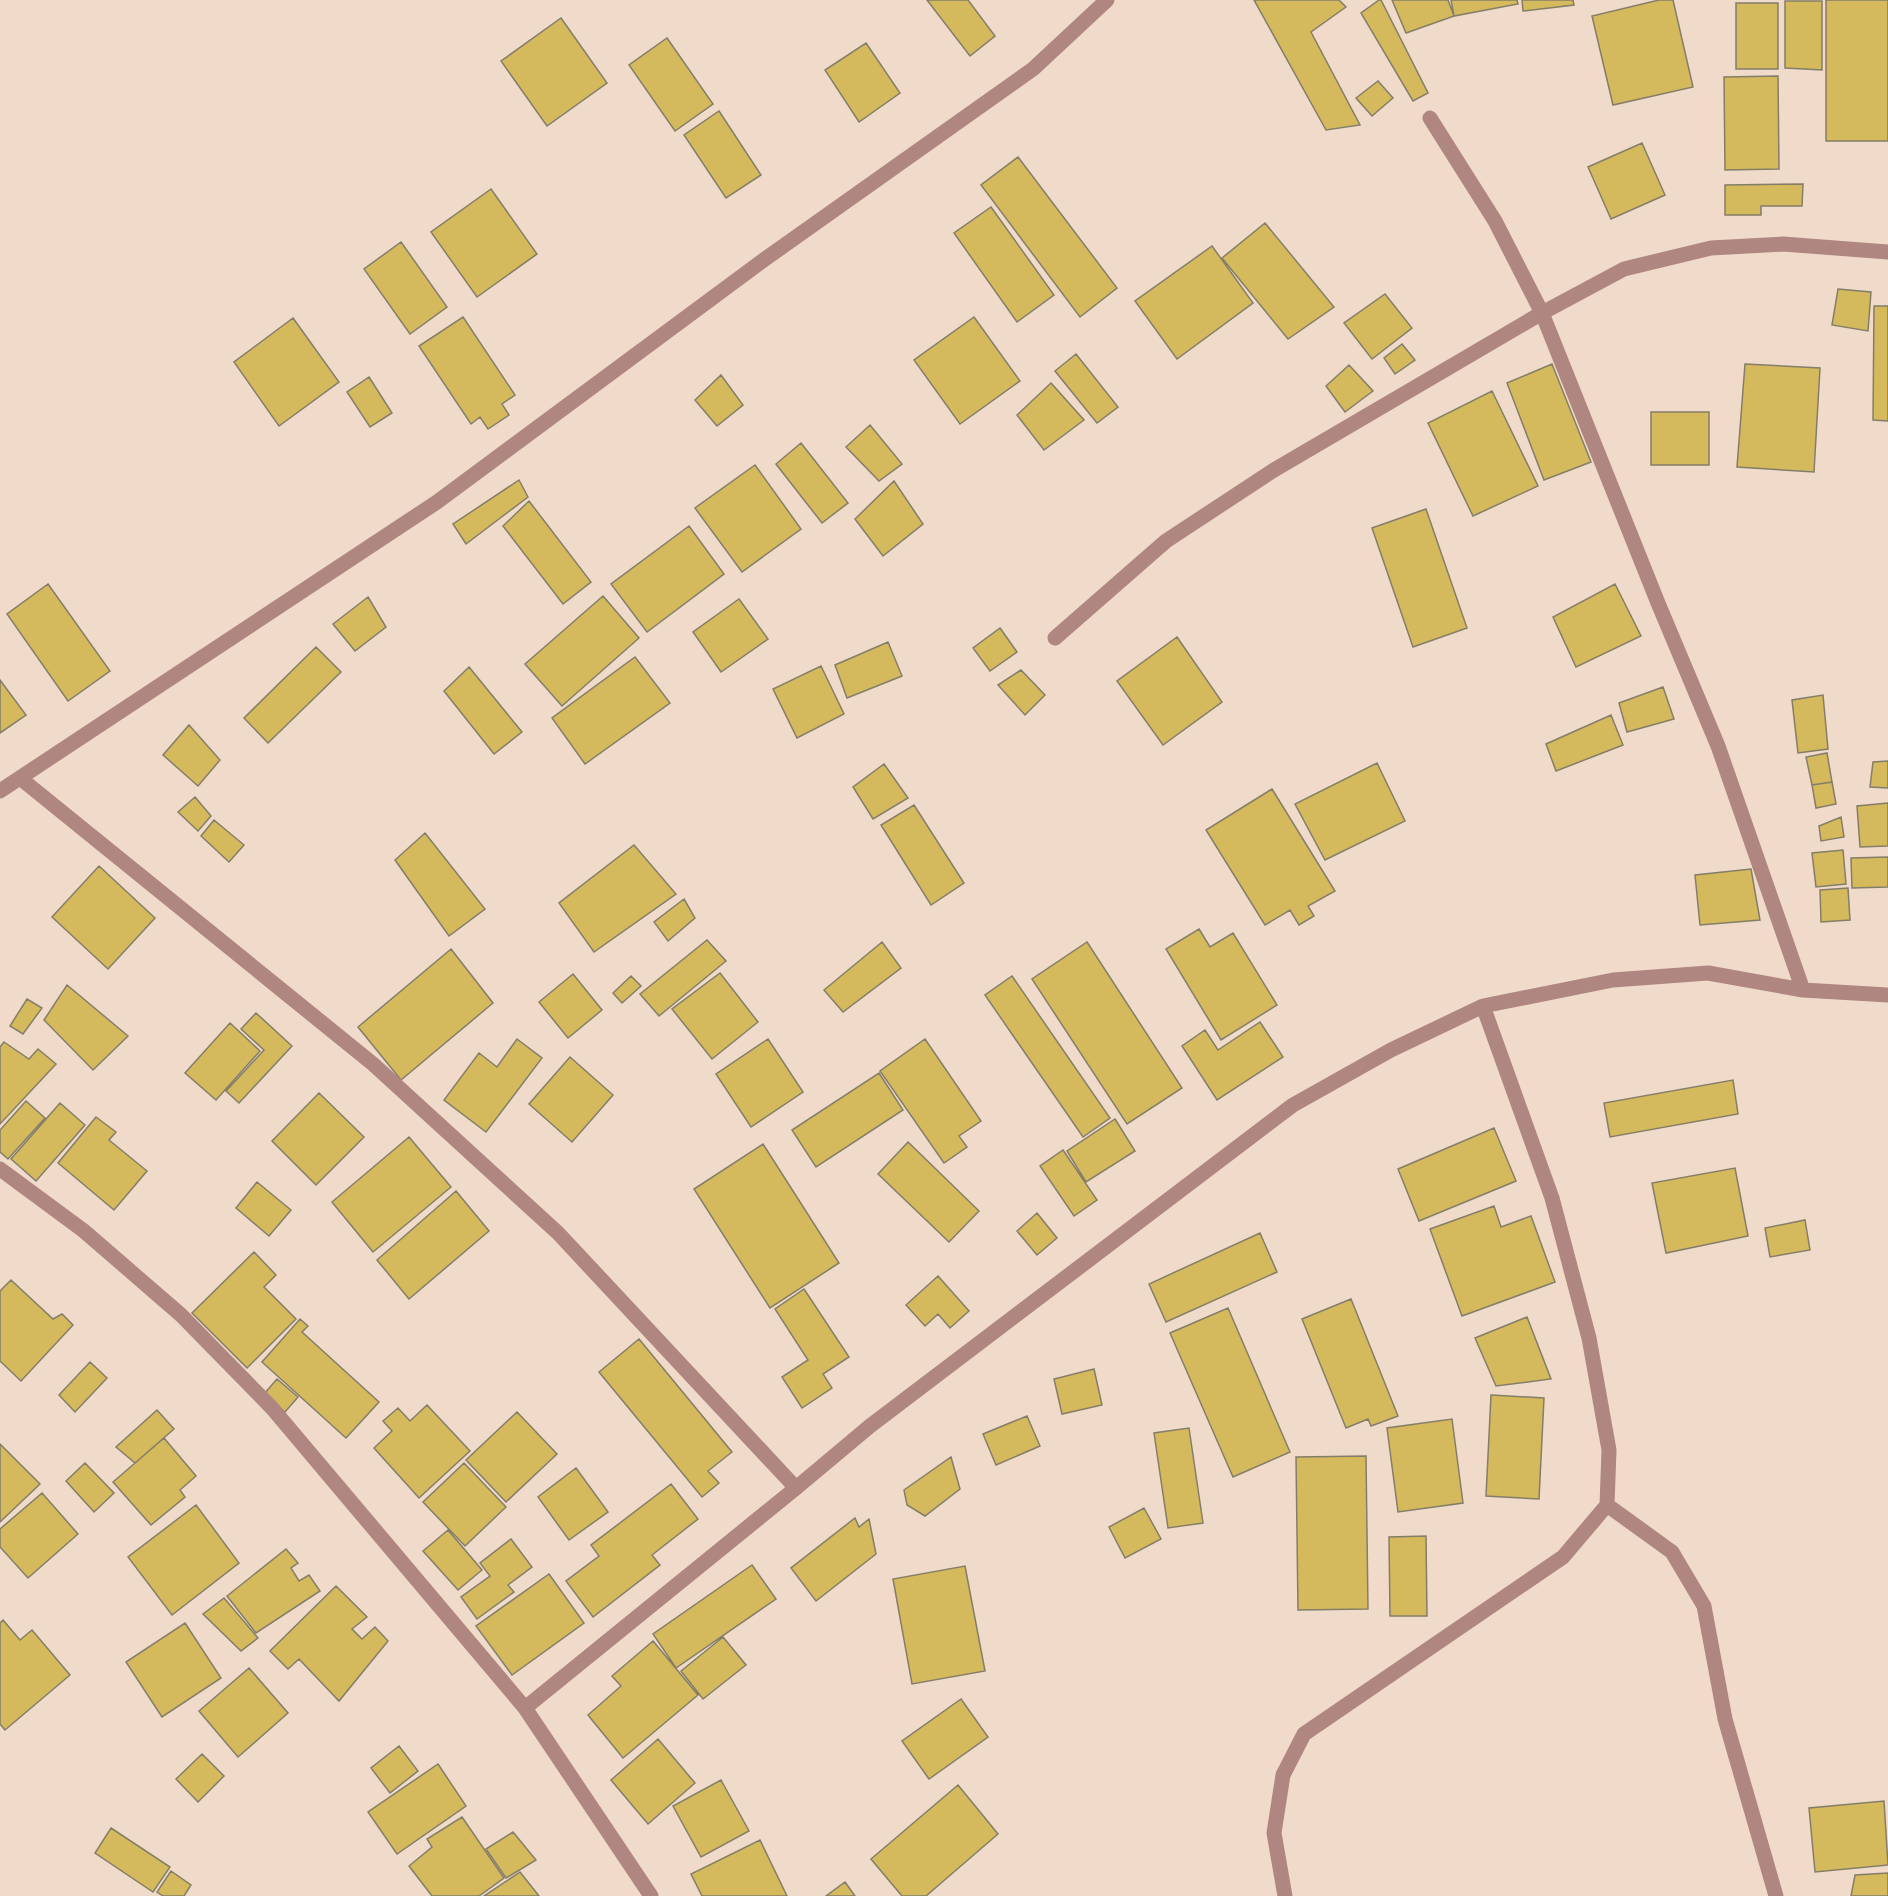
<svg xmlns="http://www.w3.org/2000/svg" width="1888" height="1896" font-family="Cabin,sans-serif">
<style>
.building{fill:#d5b95d;stroke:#847e68;stroke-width:1.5}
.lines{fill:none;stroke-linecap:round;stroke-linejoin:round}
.minor{stroke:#b08680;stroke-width:15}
</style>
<rect width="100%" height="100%" fill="#f0dbcb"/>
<path class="building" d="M927 0H968L995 36 970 56Z
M1254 0H1339L1346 7 1311 32 1360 125 1326 130Z
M1379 0H1381L1428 93 1413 101 1361 13Z
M1392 0H1448L1454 16 1406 33Z
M1451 0H1517L1518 4 1454 16Z
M1522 0H1573L1574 5 1523 11Z
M1659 0H1673L1693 87 1613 105 1592 16Z
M1826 0H1888V141H1826Z
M1785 1H1822V70L1785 68Z
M1736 3H1778V69H1736Z
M561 18 607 83 547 126 501 61Z
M667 38 713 104 675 131 629 65Z
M866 43 900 93 859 122 825 70Z
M1778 76 1779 169 1725 170 1724 77Z
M1378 81 1393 98 1372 116 1356 98Z
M719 111 761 175 726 198 684 135Z
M1642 143 1665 195 1611 219 1588 167Z
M1018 157 1117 288 1080 317 981 185Z
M1803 184 1802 206H1761V215H1725V185Z
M491 189 537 254 477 297 431 232Z
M991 207 1054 295 1017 322 954 233Z
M1265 223 1334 307 1288 339 1222 258Z
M401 242 447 307 410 334 364 269Z
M1212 246 1253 303 1177 359 1135 301Z
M1838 289 1871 292 1868 331 1832 325Z
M1385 294 1412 328 1372 359 1344 323Z
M1874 306H1888V421L1873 420Z
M463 317 515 395 502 404 509 415 488 429 480 417 471 424 419 346Z
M974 317 1020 381 960 424 914 360Z
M293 318 339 382 279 426 234 362Z
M1402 344 1415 360 1395 374 1384 358Z
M1076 354 1118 407 1097 423 1055 371Z
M1552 364 1591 462 1544 480 1507 383Z
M1745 364 1820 368 1814 472 1737 467Z
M1349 365 1373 391 1345 412 1326 386Z
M721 375 743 405 717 426 695 400Z
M369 377 392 413 370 427 347 392Z
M1051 383 1084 420 1044 450 1017 415Z
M1492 391 1538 486 1473 516 1428 423Z
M1651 412H1709V465H1651Z
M870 425 902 464 879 481 846 447Z
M801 443 848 503 822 523 776 464Z
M755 465 801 529 742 572 695 508Z
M519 480 528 497 466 544 453 524Z
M894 481 923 524 883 556 855 519Z
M529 501 591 582 563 604 503 526Z
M1426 509 1467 628 1413 647 1372 528Z
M689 526 724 574 647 632 611 584Z
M48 584 110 671 68 701 7 614Z
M1615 584 1641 636 1576 667 1553 617Z
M603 596 639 638 562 706 525 664Z
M368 597 386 627 355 651 333 624Z
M739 599 768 639 721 672 693 632Z
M1000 628 1017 652 990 671 973 648Z
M1177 637 1222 702 1163 745 1117 681Z
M888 642 902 676 847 698 835 665Z
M316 647 341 672 268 743 244 718Z
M635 657 670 703 585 764 552 718Z
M821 666 844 714 797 738 773 689Z
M469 667 522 732 494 754 444 691Z
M1021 670 1045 695 1025 715 998 685Z
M0 680 26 715 0 733Z
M1663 687 1674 719 1627 732 1619 703Z
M1823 695 1828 749 1798 753 1792 700Z
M1611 715 1623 745 1556 771 1546 744Z
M189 725 220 760 198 786 163 755Z
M1827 753 1832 782 1812 785 1806 757Z
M1888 761V788L1870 787 1873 762Z
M1377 763 1405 821 1325 860 1295 804Z
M884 764 908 798 873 819 853 787Z
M1832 782 1836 804 1816 808 1812 785Z
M1272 789 1335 891 1308 906 1314 916 1299 925 1290 910 1265 925 1206 830Z
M195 797 211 816 198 831 178 812Z
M1888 803V846L1860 847 1857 806Z
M914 805 964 883 931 905 881 825Z
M1841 817 1844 837 1821 841 1819 826Z
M214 820 244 845 229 862 201 836Z
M425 833 485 909 449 936 395 860Z
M634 845 676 894 594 952 559 903Z
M1843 850 1846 884 1816 887 1812 853Z
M1888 857V887L1852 888 1851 858Z
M99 866 155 918 108 969 52 917Z
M1751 869 1760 920 1700 925 1695 875Z
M1848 888 1850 920 1821 922 1820 890Z
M684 899 695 918 668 941 654 922Z
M1199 929 1210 947 1233 933 1277 1005 1221 1040 1166 949Z
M707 940 726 961 659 1016 640 994Z
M882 942 901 968 843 1012 824 990Z
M1087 942 1182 1088 1127 1124 1032 979Z
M451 949 493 1003 401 1080 358 1027Z
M720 973 758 1022 712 1059 672 1009Z
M573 974 602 1010 568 1038 539 1002Z
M631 976 641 986 622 1003 613 993Z
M1012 976 1110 1118 1083 1137 985 995Z
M67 985 128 1036 93 1070 44 1020Z
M27 999 42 1008 23 1034 10 1026Z
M256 1013 292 1046 239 1103 226 1091 264 1050 241 1029Z
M1260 1022 1283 1057 1217 1100 1182 1046 1205 1030 1218 1050Z
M230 1023 260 1051 216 1100 185 1073Z
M517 1039 542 1058 486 1132 444 1100 479 1053 497 1067Z
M768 1039 803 1092 751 1127 716 1074Z
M925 1039 981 1121 959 1136 967 1147 944 1163 880 1071Z
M4 1042 29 1059 38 1049 56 1064 0 1124V1047Z
M570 1057 613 1095 572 1142 529 1104Z
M879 1073 903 1110 816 1167 792 1130Z
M1733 1080 1738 1114 1610 1137 1604 1103Z
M319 1093 364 1137 316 1185 272 1141Z
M26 1101 45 1118 8 1159 0 1152V1130Z
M60 1103 85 1125 36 1181 11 1159Z
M96 1117 116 1132 109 1140 147 1171 114 1210 58 1163Z
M1115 1119 1135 1151 1086 1182 1067 1151Z
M1494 1128 1516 1181 1419 1221 1398 1169Z
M409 1137 451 1187 373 1252 332 1202Z
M908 1142 979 1211 949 1242 878 1174Z
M763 1144 839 1263 770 1308 694 1189Z
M1063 1150 1097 1200 1074 1216 1040 1166Z
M1735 1168 1748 1236 1666 1253 1652 1183Z
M257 1182 291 1210 269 1236 236 1208Z
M456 1191 489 1231 409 1299 377 1260Z
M1494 1206 1501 1227 1531 1216 1555 1282 1462 1316 1430 1229Z
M1037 1213 1057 1238 1037 1255 1017 1231Z
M1805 1220 1810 1250 1770 1257 1765 1228Z
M1260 1233 1277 1272 1166 1322 1149 1284Z
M254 1252 276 1275 264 1287 296 1319 247 1368 192 1313Z
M938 1276 969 1311 950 1328 938 1314 925 1326 906 1305Z
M11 1280 53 1319 62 1314 73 1325 21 1381 0 1361V1291Z
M804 1289 849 1357 823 1374 832 1388 802 1408 782 1377 808 1360 775 1309Z
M1351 1299 1398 1416 1371 1426 1368 1419 1346 1428 1302 1319Z
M1228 1308 1290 1452 1233 1477 1170 1333Z
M1527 1317 1551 1379 1496 1386 1475 1338Z
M300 1319 308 1326 302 1332 379 1402 346 1438 262 1362Z
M639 1339 732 1452 708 1471 719 1483 702 1497 599 1372Z
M90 1362 107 1378 75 1412 59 1395Z
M1094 1369 1102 1405 1062 1414 1054 1379Z
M277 1379 298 1397 285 1412 264 1394Z
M1491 1395 1544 1398 1539 1499 1486 1496Z
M427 1405 470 1451 419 1498 374 1448 392 1431 383 1421 398 1408 410 1421Z
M157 1410 174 1429 135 1463 116 1447Z
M517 1412 557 1454 506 1502 466 1460Z
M1027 1416 1040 1446 996 1465 983 1434Z
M1452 1419 1463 1503 1398 1512 1387 1428Z
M1189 1428 1203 1523 1168 1528 1154 1433Z
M164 1438 196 1476 180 1490 185 1497 151 1525 113 1482Z
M0 1444 40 1484 0 1522Z
M1366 1456 1368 1609 1298 1610 1296 1457Z
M951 1457 960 1489 925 1516 907 1505 904 1490Z
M85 1463 114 1493 94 1512 66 1481Z
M464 1463 506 1507 465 1546 423 1502Z
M576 1468 608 1512 569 1540 538 1497Z
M671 1484 698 1519 652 1555 660 1565 593 1617 566 1581 599 1556 591 1545Z
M42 1493 78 1534 28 1578 0 1547V1529Z
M196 1505 239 1563 172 1615 128 1557Z
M1144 1508 1161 1539 1125 1558 1109 1527Z
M855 1518 859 1527 869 1519 876 1554 816 1601 791 1568Z
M448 1530 482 1570 458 1590 423 1551Z
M1426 1536 1427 1616H1390L1389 1537Z
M511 1539 532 1567 508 1585 514 1592 477 1619 461 1597 490 1576 480 1563Z
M286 1549 298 1563 291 1568 299 1581 309 1575 320 1591 256 1633 227 1596Z
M752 1565 776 1599 676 1668 653 1634Z
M965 1566 985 1671 912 1684 893 1579Z
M549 1574 584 1623 512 1675 476 1626Z
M336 1586 367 1617 352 1629 362 1639 375 1627 388 1641 339 1701 299 1659 288 1669 270 1651Z
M224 1598 258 1638 241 1651 203 1614Z
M3 1620 20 1640 32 1630 70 1675 5 1730 0 1724V1623Z
M185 1623 221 1678 162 1717 126 1662Z
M723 1637 746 1665 703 1699 681 1671Z
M653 1641 698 1695 623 1758 588 1715 621 1686 612 1676Z
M249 1668 288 1713 238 1757 199 1711Z
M961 1699 988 1737 929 1779 902 1741Z
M658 1739 695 1783 648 1824 611 1780Z
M399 1746 418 1771 390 1793 371 1768Z
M202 1754 224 1776 198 1802 176 1779Z
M438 1764 466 1806 397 1854 368 1812Z
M721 1780 749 1831 701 1857 673 1806Z
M958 1785 998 1834 926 1896H902L871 1859Z
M1884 1801 1888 1865 1815 1872 1809 1808Z
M462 1817 504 1878 479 1896H432L409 1866 432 1847 427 1839Z
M111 1828 170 1867 153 1892 95 1853Z
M513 1832 536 1860 506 1878 486 1849Z
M760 1840 787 1896H702L691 1874Z
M171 1871 191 1885 184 1896H163L157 1892Z
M520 1872 539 1896H484Z
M1888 1873V1896H1851L1855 1875Z
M845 1882 855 1896H826Z"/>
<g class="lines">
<path class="minor" d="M1430 118 1495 221 1542 313 1658 603 1718 746 1803 990
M1055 638 1166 541 1274 470 1542 313 1624 269 1711 248 1783 244 1888 252
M20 778 373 1064 558 1233 796 1488
M0 791 437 502 765 259 1033 69 1107 0
M0 1169 84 1231 181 1315 272 1408 525 1708 651 1896
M1607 1505 1672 1552 1704 1606 1725 1719 1776 1896
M525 1708 796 1488 870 1426 1293 1105 1391 1050 1483 1006 1613 980 1708 973 1803 990 1888 995
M1285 1896 1274 1833 1283 1775 1304 1734 1563 1557 1607 1505 1609 1450 1589 1338 1552 1198 1483 1006"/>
</g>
</svg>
